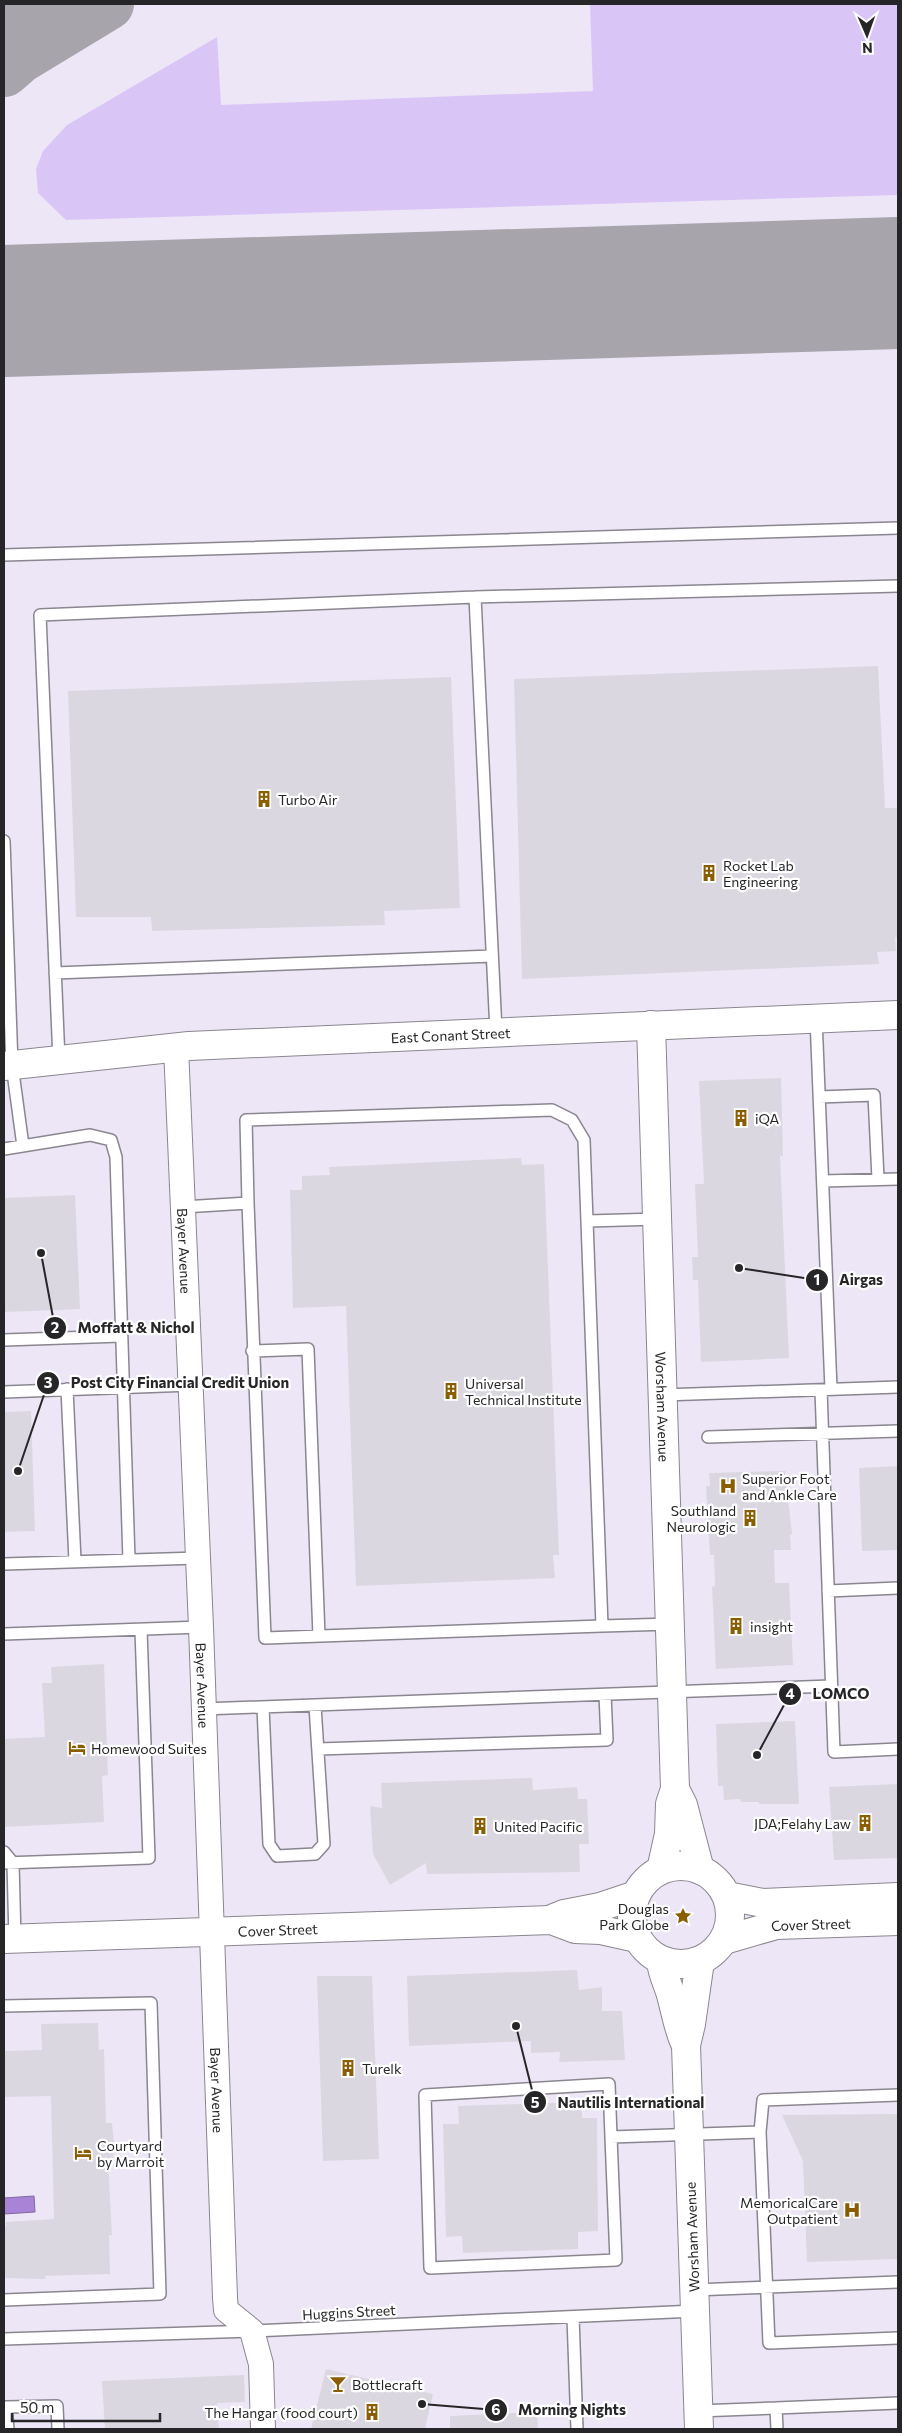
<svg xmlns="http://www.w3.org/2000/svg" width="902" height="2433" font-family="Commissioner,sans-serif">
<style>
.built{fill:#ede6f7}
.green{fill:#dac6f6}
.water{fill:#a983d5;stroke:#8267a1}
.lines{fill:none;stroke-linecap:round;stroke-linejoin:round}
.taxiway{stroke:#a7a4ac;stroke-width:52}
.runway{stroke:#a7a4ac;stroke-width:132}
.building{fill:#dbd7e0}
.lane-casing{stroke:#8a868f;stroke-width:14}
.street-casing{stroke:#8a868f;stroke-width:26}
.secondary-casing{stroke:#8a868f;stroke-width:30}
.lane{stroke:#fff;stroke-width:11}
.street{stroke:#fff;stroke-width:24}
.secondary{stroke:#fff;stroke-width:28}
.labels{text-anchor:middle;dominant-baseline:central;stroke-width:4.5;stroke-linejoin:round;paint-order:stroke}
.poi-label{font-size:14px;fill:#262528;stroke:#fff;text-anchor:start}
.street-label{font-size:14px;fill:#262528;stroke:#fff}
.leader{fill:none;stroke:#262528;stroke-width:2}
.callout-dot{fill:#262528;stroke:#fff;stroke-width:2}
.mark-label{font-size:15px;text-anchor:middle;font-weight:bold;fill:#fff}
.callout-label{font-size:15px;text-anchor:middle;font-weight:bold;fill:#262528;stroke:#fff;stroke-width:4.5;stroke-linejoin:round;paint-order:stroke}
</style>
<rect width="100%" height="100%" fill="#f8f4fe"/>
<path class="built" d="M4 4H898V2429H4Z"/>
<path class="green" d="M590 4H898V195L66 220 38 193 36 169 43 151 67 125 217 37 221 105 593 91Z"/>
<path class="water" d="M34 2196 35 2212 4 2214V2198Z"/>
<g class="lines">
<path class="taxiway" d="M4 11 78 9 98 6
M4 71 19 58 108 4"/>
<path class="runway" d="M4 311 898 283"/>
</g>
<path class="building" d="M878 666 885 808H898V937H895L896 951 877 952 879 964 522 979 514 679Z
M451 677 460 908 384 911 385 925 152 931 151 917H76L68 691Z
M781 1078 783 1156H780L789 1358 701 1362 698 1280H693L692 1257H698L695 1184H704L699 1081Z
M521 1158 522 1165 544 1164 559 1555H553L555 1578 356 1586 346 1306 293 1308 290 1190H302V1176L330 1175 329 1167Z
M75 1195 80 1309 4 1312V1198Z
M31 1411 35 1531 4 1532V1412Z
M898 1466V1550L862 1551 859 1468Z
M785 1471 792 1534 790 1535 791 1550H774L775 1583H789L793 1665 716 1669 712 1587 715 1586 714 1555H710L706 1486H710L709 1473Z
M104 1664 108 1775 102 1776 104 1822 4 1827V1739L45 1737 42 1683H52L51 1667Z
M795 1721 799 1804H759V1802H741L740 1799 724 1800 723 1786H718L716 1724Z
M532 1778 533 1790 577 1787 578 1799H587L589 1844H579L580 1872 427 1874 426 1863 390 1885 373 1854 370 1806 382 1808 381 1783Z
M898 1784V1858L834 1860 829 1787Z
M577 1970 579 1990 602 1987V2011H622L625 2060 559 2062 560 2052 531 2053V2041L409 2046 407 1976Z
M317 1976H372L379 2159 323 2161Z
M98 2023 99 2050 104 2049 106 2123H112L114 2144 113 2161 108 2162 112 2235H109L110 2274 45 2276 46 2279 4 2278V2226H6V2222L54 2219 51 2096 4 2097V2051L42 2050 41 2024Z
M582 2102V2118H597L598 2231 578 2232V2249L463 2253 462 2236 446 2237 443 2124H459L458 2106Z
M898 2114V2259L807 2262 803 2161 782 2115Z
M326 2369 433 2394 425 2429H311Z
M244 2375 245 2402 217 2403 219 2429H105L102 2381Z
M537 2412 538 2429H450V2416Z"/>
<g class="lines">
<g class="lane-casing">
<path id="lane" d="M4 555 898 528
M4 841 12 1065 23 1146
M55 973 492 956
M816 1018 831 1389
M496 1031 475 597 898 586
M59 1060 40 615 475 597
M819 1097 874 1095 878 1179
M4 1149 90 1135 111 1140 116 1157 129 1560
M823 1181 898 1179
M183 1207 248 1203 246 1120 552 1110 572 1120 584 1140 602 1626 265 1638 248 1203
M588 1221 658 1219
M4 1340 121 1336
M252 1351 308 1349 319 1636
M67 1389 75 1561
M821 1390 834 1752 898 1749
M4 1392 191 1385
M663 1395 898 1387
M708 1437 898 1431
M4 1564 198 1558
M828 1591 898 1588
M602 1626 670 1624
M4 1634 201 1627
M263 1707 269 1844 277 1856 315 1854 324 1844 315 1706
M203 1709 831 1686
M318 1749 607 1740 605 1695
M4 1852 13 1863 15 1939
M4 1863 149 1858 141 1630
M4 2006 151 2003 160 2294 4 2300
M760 2132 769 2343 898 2338
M611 2137 616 2260 430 2268 425 2095 609 2084 611 2137 760 2132 763 2100 898 2095
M694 2290 898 2282
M573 2317 577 2429
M4 2339 252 2331 695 2311
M776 2408 898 2403
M698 2411 776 2408 777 2429
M8 2429 6 2407 57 2406 58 2429"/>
</g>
<g class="street-casing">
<g id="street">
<path id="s1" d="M176 1047 201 1627 225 2298 226 2310 252 2331 261 2364 263 2429"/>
</g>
</g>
<g class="secondary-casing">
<g id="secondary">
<path id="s2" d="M651 1025 675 1789 670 1804 669 1834 661 1870"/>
<path id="s3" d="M4 1066 189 1046 898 1015"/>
<path d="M677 1793 683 1805 700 1870"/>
<circle cx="681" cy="1915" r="49"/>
<path d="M727 1896 763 1903 898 1897"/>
<path d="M554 1918 564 1914 600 1907 636 1895"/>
<path id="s4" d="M4 1939 551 1920 575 1929 601 1930 637 1938"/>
<path id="s5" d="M724 1940 776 1925 898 1921"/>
<path d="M661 1961C662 1975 669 1985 672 1999 676 2014 678 2027 684 2041"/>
<path d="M699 2429 686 2045 691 2024 700 1961"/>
</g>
</g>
<use href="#lane" class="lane"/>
<use href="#street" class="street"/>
<use href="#secondary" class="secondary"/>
</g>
<defs>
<g id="building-bare" transform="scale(1.35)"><path d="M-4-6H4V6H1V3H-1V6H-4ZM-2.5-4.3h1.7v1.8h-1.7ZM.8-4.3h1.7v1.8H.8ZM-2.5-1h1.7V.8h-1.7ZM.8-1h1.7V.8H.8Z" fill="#8a5e00" stroke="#fff" stroke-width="2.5" paint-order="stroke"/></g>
<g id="hospital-bare" transform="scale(1.35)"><path d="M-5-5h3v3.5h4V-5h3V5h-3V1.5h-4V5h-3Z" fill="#8a5e00" stroke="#fff" stroke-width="2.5" paint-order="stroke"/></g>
<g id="hotel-bare" transform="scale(1.35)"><path d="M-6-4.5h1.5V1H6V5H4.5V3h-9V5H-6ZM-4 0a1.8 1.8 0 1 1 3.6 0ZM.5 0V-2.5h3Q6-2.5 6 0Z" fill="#8a5e00" stroke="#fff" stroke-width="2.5" paint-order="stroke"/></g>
<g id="sight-bare" transform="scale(1.35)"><path d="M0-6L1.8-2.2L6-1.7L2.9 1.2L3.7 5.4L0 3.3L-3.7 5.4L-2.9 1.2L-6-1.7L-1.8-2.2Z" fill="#8a5e00" stroke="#fff" stroke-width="2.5" paint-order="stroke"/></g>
<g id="bar-bare" transform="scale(1.35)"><path d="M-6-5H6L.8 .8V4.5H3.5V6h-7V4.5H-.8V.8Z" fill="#8a5e00" stroke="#fff" stroke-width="2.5" paint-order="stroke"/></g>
</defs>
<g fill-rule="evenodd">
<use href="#building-bare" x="264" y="799"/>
<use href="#building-bare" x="709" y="873"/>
<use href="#building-bare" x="741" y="1118"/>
<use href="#building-bare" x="451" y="1391"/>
<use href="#hospital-bare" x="728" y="1486"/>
<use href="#building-bare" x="750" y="1518"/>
<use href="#building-bare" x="736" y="1626"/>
<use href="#hotel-bare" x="77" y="1748"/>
<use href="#building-bare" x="865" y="1823"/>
<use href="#building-bare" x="480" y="1826"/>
<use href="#sight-bare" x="683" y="1916"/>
<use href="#building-bare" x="348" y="2068"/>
<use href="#hotel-bare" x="83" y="2153"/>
<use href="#hospital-bare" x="852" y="2210"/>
<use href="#bar-bare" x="338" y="2384"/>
<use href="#building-bare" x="372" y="2412"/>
</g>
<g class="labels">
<g class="poi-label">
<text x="278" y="799">Turbo Air</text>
<text x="723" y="865">Rocket Lab<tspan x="723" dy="16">Engineering</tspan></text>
<text x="755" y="1118">iQA</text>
<text x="465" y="1383">Universal<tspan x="465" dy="16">Technical Institute</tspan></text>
<text x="742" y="1478">Superior Foot<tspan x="742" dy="16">and Ankle Care</tspan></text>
<text x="736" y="1510" text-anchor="end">Southland<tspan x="736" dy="16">Neurologic</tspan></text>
<text x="750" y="1626">insight</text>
<text x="91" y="1748">Homewood Suites</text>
<text x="851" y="1823" text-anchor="end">JDA;Felahy Law</text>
<text x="494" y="1826">United Pacific</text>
<text x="669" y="1908" text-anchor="end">Douglas<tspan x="669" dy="16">Park Globe</tspan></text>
<text x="362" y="2068">Turelk</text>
<text x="97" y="2145">Courtyard<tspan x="97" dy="16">by Marroit</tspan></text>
<text x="838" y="2202" text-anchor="end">MemoricalCare<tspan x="838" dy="16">Outpatient</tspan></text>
<text x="352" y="2384">Bottlecraft</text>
<text x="358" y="2412" text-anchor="end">The Hangar (food court)</text>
</g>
<g class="street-label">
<text stroke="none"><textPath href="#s3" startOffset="448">East Conant Street</textPath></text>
<text stroke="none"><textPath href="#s1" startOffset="204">Bayer Avenue</textPath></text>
<text stroke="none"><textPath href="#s2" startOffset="382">Worsham Avenue</textPath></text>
<text stroke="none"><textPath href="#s1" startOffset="639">Bayer Avenue</textPath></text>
<text stroke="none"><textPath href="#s5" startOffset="89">Cover Street</textPath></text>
<text stroke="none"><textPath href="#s4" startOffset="274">Cover Street</textPath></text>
<text stroke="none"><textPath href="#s1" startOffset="1044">Bayer Avenue</textPath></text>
<text transform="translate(692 2237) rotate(-92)">Worsham Avenue</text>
<text transform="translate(349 2312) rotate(-3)">Huggins Street</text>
</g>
</g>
<path class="leader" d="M739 1268L817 1280M41 1253L55 1328M18 1471L48 1383M757 1755L790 1694M516 2026L535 2102M422 2404L496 2410"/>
<g class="callout-dot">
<circle cx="739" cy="1268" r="5"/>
<circle cx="41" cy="1253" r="5"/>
<circle cx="18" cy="1471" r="5"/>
<circle cx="757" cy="1755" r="5"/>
<circle cx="516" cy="2026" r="5"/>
<circle cx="422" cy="2404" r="5"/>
<circle cx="817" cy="1280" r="12"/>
<circle cx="55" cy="1328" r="12"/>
<circle cx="48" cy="1383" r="12"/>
<circle cx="790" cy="1694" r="12"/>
<circle cx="535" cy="2102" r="12"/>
<circle cx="496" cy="2410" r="12"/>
</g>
<g class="mark-label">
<text x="817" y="1285">1</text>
<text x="55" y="1333">2</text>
<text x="48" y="1388">3</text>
<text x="790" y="1699">4</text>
<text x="535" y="2108">5</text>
<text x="496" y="2415">6</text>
</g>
<g class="callout-label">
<text x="861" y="1285">Airgas</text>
<text x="136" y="1333">Moffatt &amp; Nichol</text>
<text x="180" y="1388">Post City Financial Credit Union</text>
<text x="841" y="1699">LOMCO</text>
<text x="631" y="2108">Nautilis International</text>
<text x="572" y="2415">Morning Nights</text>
</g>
<rect width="902" height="2433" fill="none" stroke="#262528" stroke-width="10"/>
<g transform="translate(867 35) rotate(178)" stroke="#ffffff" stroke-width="4" paint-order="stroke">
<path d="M0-4L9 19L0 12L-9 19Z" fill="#262528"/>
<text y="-8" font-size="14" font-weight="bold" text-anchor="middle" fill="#262528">N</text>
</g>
<path d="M12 2413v8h148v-8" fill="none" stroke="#262528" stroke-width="2.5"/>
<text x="20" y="2413" font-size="15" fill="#262528" stroke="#ffffff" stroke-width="4" paint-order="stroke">50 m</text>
</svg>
